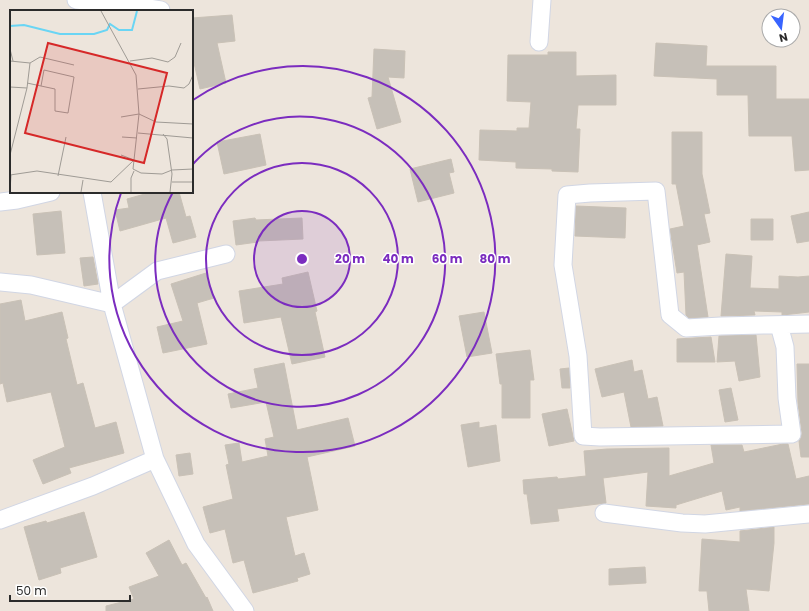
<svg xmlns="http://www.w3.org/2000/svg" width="809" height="611" font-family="Poppins,sans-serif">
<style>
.building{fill:#c6c0b8;stroke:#c9c1b6}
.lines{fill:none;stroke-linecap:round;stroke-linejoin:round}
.minor-casing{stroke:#d1d6e4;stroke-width:19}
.minor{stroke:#fff;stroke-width:17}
.ring{fill:none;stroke:#7b2cbf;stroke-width:2}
.inset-river{fill:none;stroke:#6ad5f4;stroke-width:2}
.inset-road{fill:none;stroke:#9f9b95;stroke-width:1}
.view{fill:#d62828;fill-opacity:0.15;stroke:#d62828;stroke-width:2}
.inset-edge{fill:none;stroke:#2b2b2b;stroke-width:2}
.centre{fill:#7b2cbf;stroke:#fff;stroke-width:2}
.ring-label{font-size:12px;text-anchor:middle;font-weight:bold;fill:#7b2cbf;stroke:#fff;stroke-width:3;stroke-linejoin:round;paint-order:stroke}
</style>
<rect width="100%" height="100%" fill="#ede5dc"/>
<path class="building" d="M232 15 235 41 217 43 226 83 200 89 192 54V18Z
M656 43 707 46 706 66H776V99H809V170L795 171 792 136H749L748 95H717V79L654 76Z
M374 49 405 51 404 78 388 77 401 122 377 129 368 98 372 97Z
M548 52H576V76L616 75V105H578L576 129H580L578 172 552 171V169L516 168V162L479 160 480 130 517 131V128H529L531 102 507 101 508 55H548Z
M672 132H702V174L710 213 704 214 710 242 697 245 708 317 689 318 686 315 684 272 677 273 670 229 684 226 676 184H672Z
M260 134 266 165 224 174 217 142Z
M451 159 454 172 449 173 454 193 418 202 410 169Z
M152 192H179L186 217 190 216 196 237 173 243 166 218 120 231 115 210 129 208 127 199Z
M576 206 626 208 625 238 575 236Z
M61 211 65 253 37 255 33 214Z
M809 212V241L797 243 791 216Z
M255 218 256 220 302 218 303 239 258 241V242L236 245 233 221Z
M751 219H773V240H751Z
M726 254 752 256 750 288 779 289V276L798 277 809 276V312L792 314 782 315V312L754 311 755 315 721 316Z
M93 257 98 284 84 286 80 258Z
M308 272 317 311 315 312 325 357 292 364 281 317 244 323 239 291 283 284 282 278Z
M206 273 214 298 197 303 207 344 163 353 157 327 183 321 171 284Z
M21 300 25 321 62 312 68 338 66 339 77 385 83 383 95 428 116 422 124 453 69 468 71 473 43 484 33 460 65 447 51 392 7 402 3 383 0 384V304Z
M484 312 492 353 467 357 459 316Z
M756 335 760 377 739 381 735 361 717 362 719 336Z
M711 337 715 362H677V339Z
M530 350 534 380H530V418H502V384H500L496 354Z
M632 360 634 372 642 370 648 399 657 397 663 426 631 427 624 392 602 397 595 369Z
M284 363 297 430 348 418 355 446 307 457 318 510 286 517 295 556 304 553 310 574 297 578 298 581 253 593 244 560 233 563 225 529 210 533 203 507 233 499 226 465 229 464 225 445 239 443 242 462 268 456 265 439 274 437 266 402 231 408 228 394 258 388 254 369Z
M797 364H809V457H801L799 441 801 438 802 433 798 403Z
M569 368 570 388H562L560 369Z
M731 388 738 420 725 422 719 390Z
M567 409 574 441 549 446 542 414Z
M479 422V428L496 425 500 461 468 467 461 425Z
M783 444H788L796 479 809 476V504L740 511V507L726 510 722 491 676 505V508L646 506 648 472 603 478 606 503 557 509 559 521 531 524 527 494H524L523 480 557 477 558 479 586 476 584 451 607 449 669 448V476L714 463 711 445H742L744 452Z
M190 453 193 474 179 476 176 455Z
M84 512 97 557 60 568 61 573 39 580 24 527 46 521 47 523Z
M774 527V543L769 591 746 589 749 611H709L707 591H699L702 539 740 542V531Z
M169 540 182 565 186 563 206 598 207 597 213 611H106V606L134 599 129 587 159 576 146 553Z
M645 567 646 583 609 585V569Z"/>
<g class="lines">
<g class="minor-casing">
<path id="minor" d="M76 0 149 8 161 10
M539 42 542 0
M92 192 112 304 155 459 196 544 245 611
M0 202 17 200 51 192
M0 282 31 285 112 304 157 271 226 254
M779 325 785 347 787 398 792 434 600 437 583 436 578 356 563 265 567 195 590 193 656 191 670 315 686 328 721 326 809 324
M604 513 682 523 705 524 809 514
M0 520 93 486 155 459"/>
</g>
<use href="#minor" class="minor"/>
</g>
<circle cx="302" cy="259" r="48" fill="#7b2cbf" fill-opacity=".12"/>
<g class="ring">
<circle cx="302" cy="259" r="48"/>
<circle cx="302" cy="259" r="96"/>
<path d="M193 164A145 145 0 1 1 173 192"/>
<path d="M193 100A193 193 0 1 1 121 193"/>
</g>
<g transform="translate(10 10)">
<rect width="183" height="183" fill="#ede5dc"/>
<path class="inset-river" d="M0 16 14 15 50 24H84L97 20 100 14 109 20H122L127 1"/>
<path class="inset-road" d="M0 39 3 51M0 51 20 53M120 51 142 48 158 52 165 47 171 33M17 73 45 79V101L58 103 64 67 34 60 31 76M0 77 17 78M128 79 159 76 174 78 179 74 183 65M111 107 129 104 146 112 183 114M128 123 183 128M153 124 157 129 162 164 160 182M112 127 127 128M0 145 17 78 20 53 30 47 64 55M111 145 124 150 123 159 131 163 152 164 162 160 183 159M0 165 27 161 101 172 124 150 129 104 126 65 91 1M48 166 56 127M162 172H183M0 181 1 165M71 182 73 170M121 182V168L124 161"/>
<path class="view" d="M38 33 157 63 134 153 15 123Z"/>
<rect width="183" height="183" class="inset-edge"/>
</g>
<circle cx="302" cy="259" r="6" class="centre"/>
<g class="ring-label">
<text x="350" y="263">20 m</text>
<text x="398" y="263">40 m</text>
<text x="447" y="263">60 m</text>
<text x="495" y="263">80 m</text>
</g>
<g transform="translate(781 28) rotate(166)"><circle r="19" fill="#ffffff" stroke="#aaaaaa"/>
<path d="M0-3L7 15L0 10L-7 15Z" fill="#3864ff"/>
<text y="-6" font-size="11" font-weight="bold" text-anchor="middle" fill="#2b2b2b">N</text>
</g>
<path d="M10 595v6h120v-6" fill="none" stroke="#2b2b2b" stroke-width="2"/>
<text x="16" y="595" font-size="12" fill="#2b2b2b" stroke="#ffffff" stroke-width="3" paint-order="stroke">50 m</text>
</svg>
